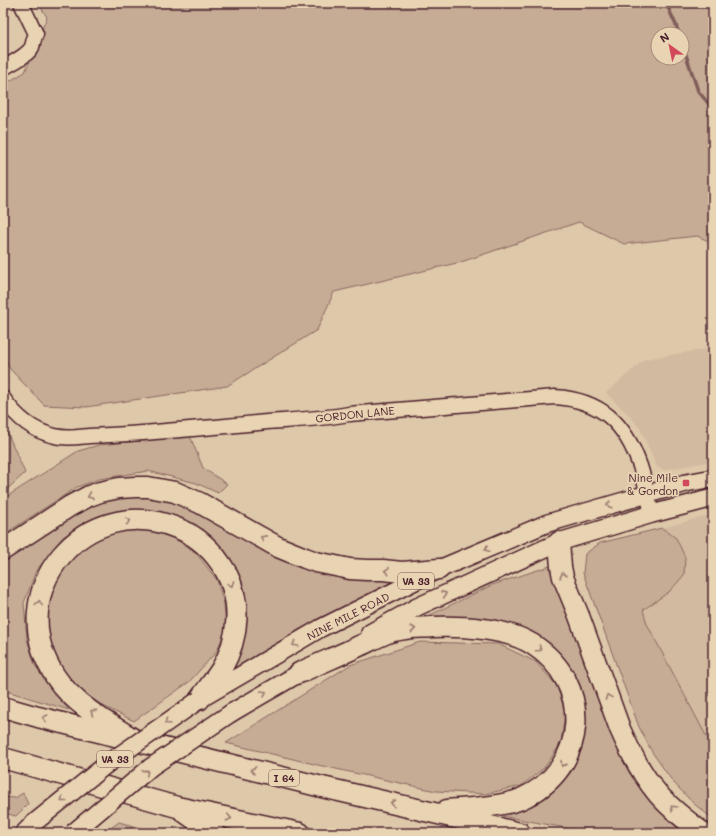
<svg xmlns="http://www.w3.org/2000/svg" width="716" height="836" font-family="Mali,sans-serif">
<style>
.built{fill:#d1ba9f}
.green{fill:#c6ac95;stroke:#886660;fill-rule:evenodd}
.lines{fill:none;stroke-linecap:round;stroke-linejoin:round}
.stream{stroke:#815d5a;stroke-width:3.5}
.minor-casing{stroke:#4a1f2b;stroke-width:17}
.major-casing{stroke:#4a1f2b;stroke-width:20}
.highway-casing{stroke:#4a1f2b;stroke-width:23}
.minor{stroke:#e8d3b2;stroke-width:14}
.major{stroke:#e8d3b2;stroke-width:17}
.highway{stroke:#e8d3b2;stroke-width:20}
.major-bridge-casing{stroke:#4a1f2b;stroke-width:20;stroke-linecap:butt}
.major-bridge{stroke:#e8d3b2;stroke-width:17}
.oneway{stroke:#99796e}
.poi-dot{fill:#d1495b;stroke:#e8d3b2;stroke-width:1.5}
.labels{text-anchor:middle;dominant-baseline:central;stroke-width:3.5;stroke-linejoin:round;paint-order:stroke}
.shield{fill:#e8d3b2;stroke:#795554;stroke-width:1}
.shield-label{font-size:10px;font-weight:bold;fill:#4a1f2b}
.street-label{font-size:11px;fill:#4a1f2b;stroke:#e8d3b2}
.poi-label{font-size:11px;fill:#4a1f2b;stroke:#e8d3b2;text-anchor:end}
</style>
<rect width="100%" height="100%" fill="#dec8aa"/>
<filter id="ink" filterUnits="userSpaceOnUse"><feTurbulence type="fractalNoise" baseFrequency=".025" numOctaves="2"/><feDisplacementMap in="SourceGraphic" scale="8" xChannelSelector="R" yChannelSelector="G"/><feConvolveMatrix kernelMatrix="1 2 1 2 8 2 1 2 1" color-interpolation-filters="sRGB"/></filter>
<g filter="url(#ink)">
<path class="built" d="M713 348V461L664 470 657 467 640 428 628 414 606 393 645 359Z
M713 514V749L647 624 643 610 670 591 684 575 685 557 676 538 662 528Z"/>
<path class="green" d="M38 3H713V243L697 236 624 244 579 222 461 262 334 292 317 330 227 386 86 407 44 405 10 369 3 355V85L25 72 47 17ZM658 34H682V58H658Z
M3 425 8 434 25 473 3 493Z
M190 436 203 468 227 484 218 493 196 483 148 471 99 479 77 487 3 535V499L78 451 99 445Z
M150 496 178 503 396 581 300 629 228 672 242 640 219 545 193 524 163 514 120 511 84 525 63 537 36 571 24 603 27 639 35 665 49 687 69 710 3 690V560L74 512 96 502 119 497Z
M136 528 171 536 196 553 217 580 224 604 226 628 217 651 189 682 134 721 105 707 79 690 55 662 46 633 47 605 55 579 76 551 102 534Z
M662 528 676 538 685 557 684 575 670 591 643 610 647 624 713 749V819L693 803 673 782 652 752 639 727 583 573 585 554 600 543Z
M550 566 605 719 629 772 648 799 683 833H593L502 816 503 811 527 805 544 797 558 786 571 772 579 755 585 732V706L576 676 557 651 529 631 499 623 424 618 492 585Z
M420 642 498 644 536 662 557 686 565 712 561 743 545 767 521 786 485 794 436 791 318 765 226 743 350 665Z
M23 793 28 804 16 816 3 813V797L15 798Z
M119 822 158 833H104Z"/>
<g class="lines">
<path class="stream" d="M666 3 676 25 679 34
M682 43 698 91 713 109"/>
<g class="minor-casing">
<path id="minor" d="M3 68C12 63 27 56 32 47 33 43 34 38 36 34L21 3
M3 398C16 417 32 431 55 436 66 439 78 437 89 436 111 435 133 434 155 432 193 429 230 426 267 422 295 420 322 419 349 414L555 397C601 400 625 423 640 466 645 481 648 498 652 514"/>
</g>
<g class="major-casing">
<path id="major" d="M370 633 417 607 559 542 652 514 713 498
M202 698 321 628 439 569 548 523 686 483 713 478
M231 713 310 667
M24 833 34 823"/>
</g>
<g class="highway-casing">
<path id="highway" d="M559 542 561 567 563 577 579 616 620 729C630 752 642 775 658 794 671 809 687 821 703 833
M3 550 70 506 89 496 100 492 119 488 135 487H148L175 492 200 503 278 547 305 558 316 562 350 569 367 570H383L402 572 439 569
M299 673C318 664 338 656 357 647 368 642 379 636 390 632 397 630 404 629 411 628 418 627 425 628 432 627 462 626 506 628 532 644 594 683 589 769 521 799 501 807 469 808 447 810
M3 707 38 717 322 787 520 833
M137 741C109 724 73 704 55 676 0 592 85 490 177 528 198 536 215 553 226 572 242 602 239 638 222 668 215 679 207 689 199 700
M3 758 177 807 300 833
M183 811 214 833"/>
</g>
<use href="#minor" class="minor"/>
<use href="#major" class="major"/>
<use href="#highway" class="highway"/>
<g class="major-bridge-casing">
<path id="major-bridge" d="M34 823 107 764 199 700
M73 833 151 767 231 713"/>
</g>
<use href="#major-bridge" class="major-bridge"/>
</g>
<defs><path id="oneway-chevron" d="M-2-3.5L2.5 0L-2 3.5" fill="none" stroke-width="1.6" stroke-linecap="round" stroke-linejoin="round"/></defs>
<g class="oneway">
<use href="#oneway-chevron" transform="translate(90 496) rotate(157)"/>
<use href="#oneway-chevron" transform="translate(609 505) rotate(164)"/>
<use href="#oneway-chevron" transform="translate(128 521) rotate(-7)"/>
<use href="#oneway-chevron" transform="translate(263 538) rotate(-151)"/>
<use href="#oneway-chevron" transform="translate(487 549) rotate(157)"/>
<use href="#oneway-chevron" transform="translate(387 571) rotate(-175)"/>
<use href="#oneway-chevron" transform="translate(563 575) rotate(-106)"/>
<use href="#oneway-chevron" transform="translate(231 584) rotate(70)"/>
<use href="#oneway-chevron" transform="translate(444 594) rotate(-24)"/>
<use href="#oneway-chevron" transform="translate(39 603) rotate(-80)"/>
<use href="#oneway-chevron" transform="translate(413 629) rotate(-6)"/>
<use href="#oneway-chevron" transform="translate(295 644) rotate(150)"/>
<use href="#oneway-chevron" transform="translate(539 649) rotate(35)"/>
<use href="#oneway-chevron" transform="translate(264 693) rotate(-30)"/>
<use href="#oneway-chevron" transform="translate(608 697) rotate(-110)"/>
<use href="#oneway-chevron" transform="translate(93 712) rotate(-144)"/>
<use href="#oneway-chevron" transform="translate(45 718) rotate(-166)"/>
<use href="#oneway-chevron" transform="translate(167 722) rotate(145)"/>
<use href="#oneway-chevron" transform="translate(563 764) rotate(122)"/>
<use href="#oneway-chevron" transform="translate(253 770) rotate(-166)"/>
<use href="#oneway-chevron" transform="translate(146 772) rotate(-40)"/>
<use href="#oneway-chevron" transform="translate(63 800) rotate(141)"/>
<use href="#oneway-chevron" transform="translate(393 803) rotate(-167)"/>
<use href="#oneway-chevron" transform="translate(673 808) rotate(-136)"/>
<use href="#oneway-chevron" transform="translate(229 818) rotate(12)"/>
</g>
</g>
<rect class="poi-dot" x="682" y="479" width="8" height="8" rx="2"/>
<g class="labels">
<g class="shield">
<rect x="398" y="573" width="36" height="16" rx="3"/>
<rect x="97" y="751" width="36" height="16" rx="3"/>
<rect x="269" y="770" width="30" height="16" rx="3"/>
</g>
<g class="shield-label">
<text x="416" y="581">VA 33</text>
<text x="115" y="759">VA 33</text>
<text x="284" y="778">I 64</text>
</g>
<g class="street-label">
<text transform="translate(355 414) rotate(-6)">GORDON LANE</text>
<text transform="translate(348 616) rotate(-27)">NINE MILE ROAD</text>
</g>
<g class="poi-label">
<text x="678" y="477">Nine Mile<tspan x="678" dy="13">&amp; Gordon</tspan></text>
</g>
</g>
<rect width="716" height="836" fill="none" stroke="#e8d3b2" stroke-width="16"/>
<rect x="8" y="8" width="700" height="820" fill="none" stroke="#4a1f2b" stroke-width="1.5" filter="url(#ink)"/>
<g transform="translate(670 46) rotate(327)"><circle r="19" fill="#e8d3b2" stroke="#a98b7c"/>
<path d="M0-3L7 15L0 10L-7 15Z" fill="#d1495b"/>
<text y="-6" font-size="11" font-weight="bold" text-anchor="middle" fill="#4a1f2b">N</text>
</g>
</svg>
